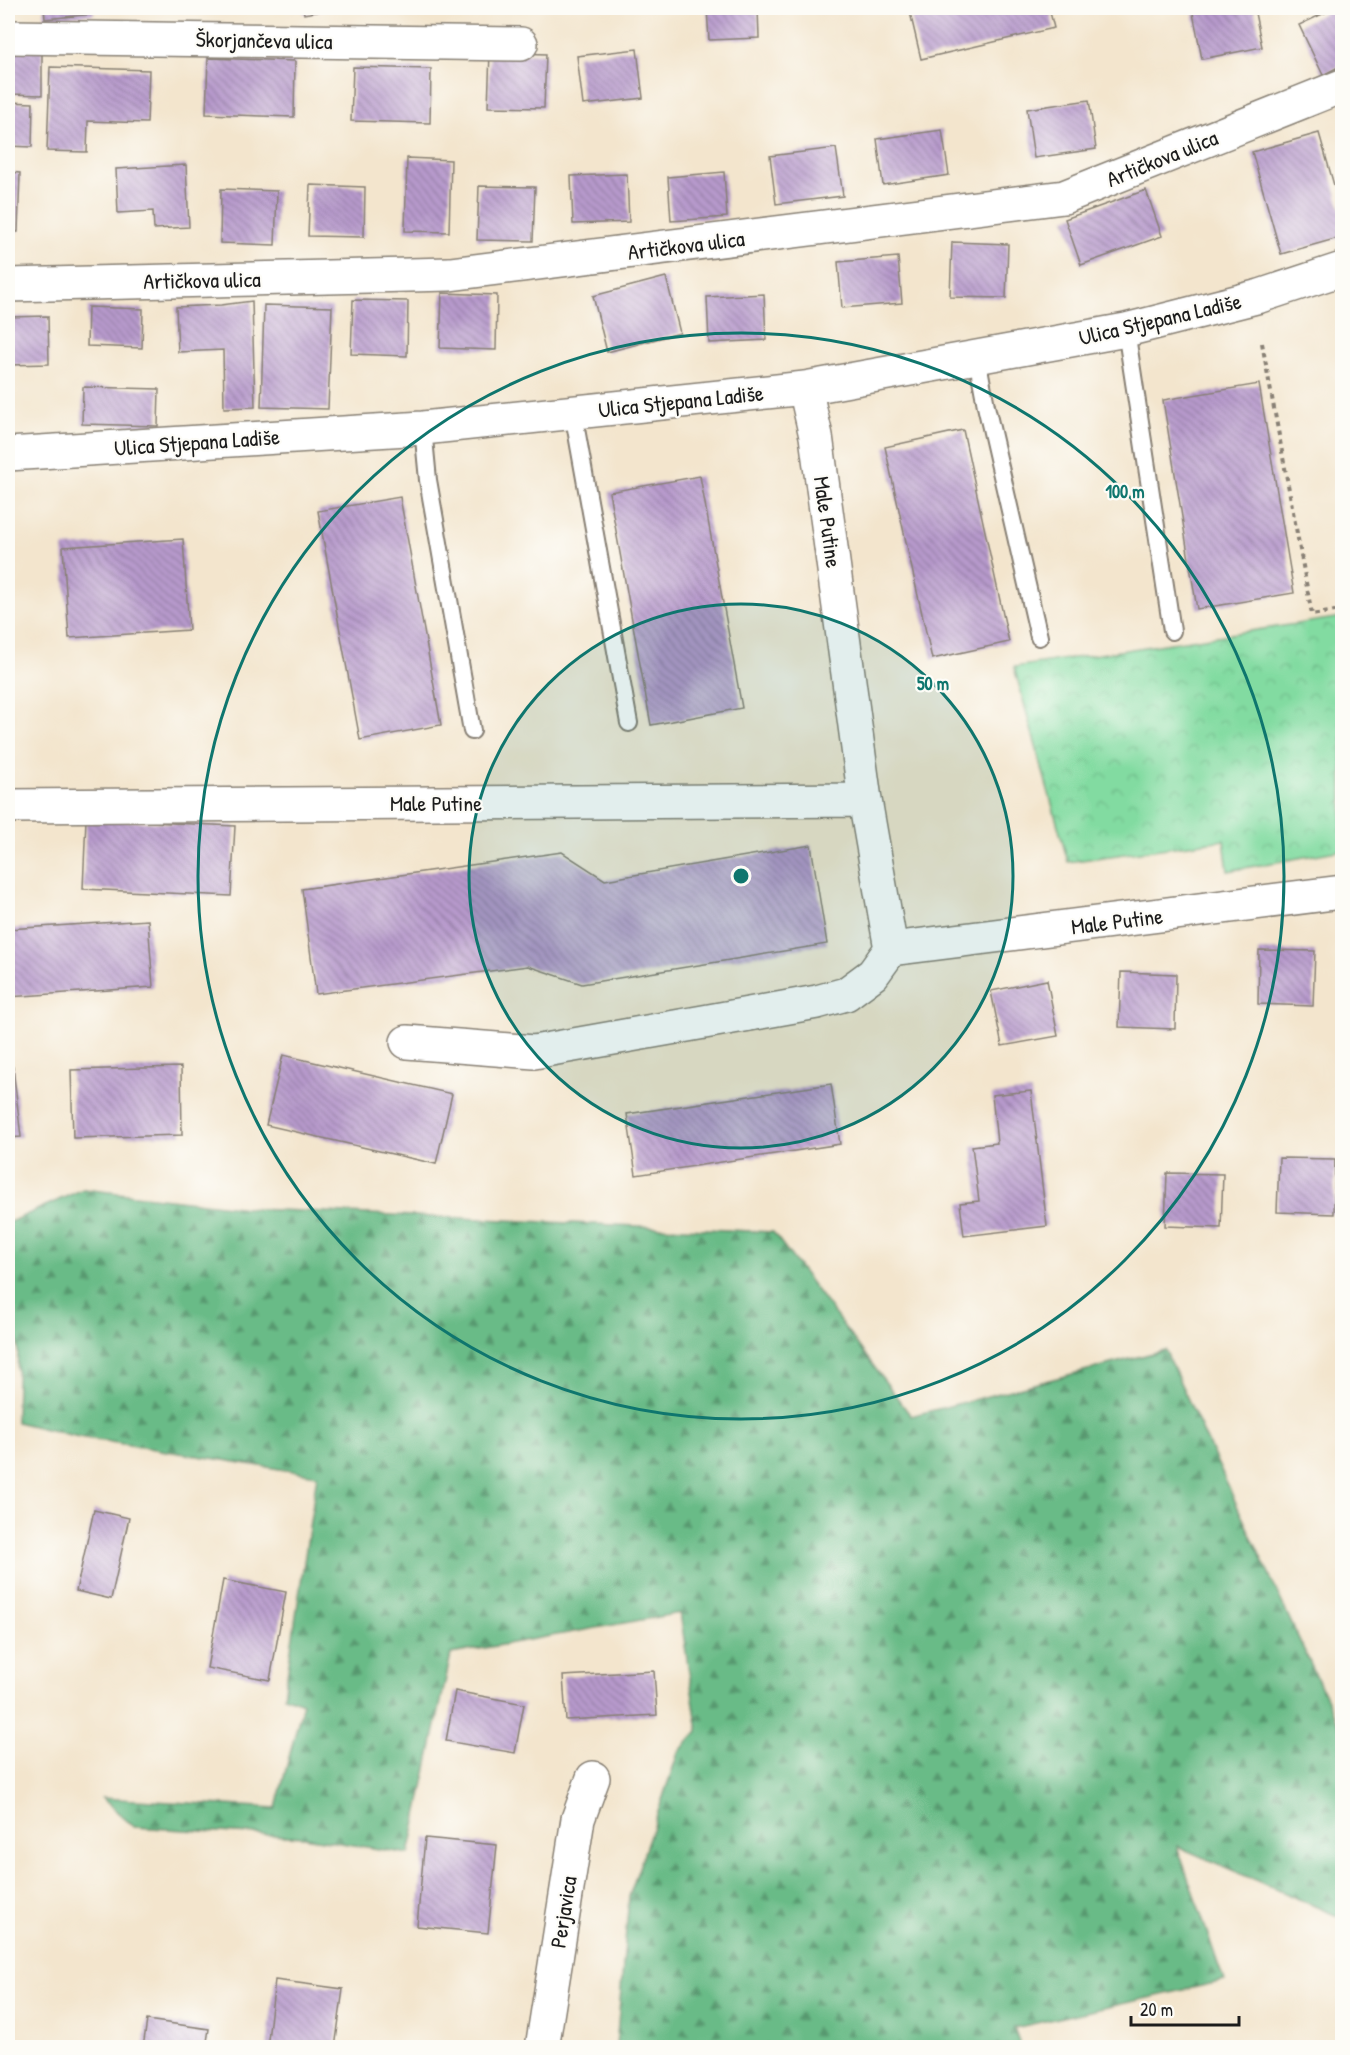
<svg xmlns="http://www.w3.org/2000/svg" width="1350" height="2055" font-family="'Patrick Hand',sans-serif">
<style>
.forest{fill:url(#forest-firs);stroke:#426c52;stroke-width:1.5}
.park{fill:url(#park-crowns);stroke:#4f7c5e;stroke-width:1.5}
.building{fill:url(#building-back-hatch)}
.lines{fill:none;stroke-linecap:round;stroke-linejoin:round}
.lane-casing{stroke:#888074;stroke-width:20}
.street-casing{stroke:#888074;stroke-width:36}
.path{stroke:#888074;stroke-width:4;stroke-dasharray:4.5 4.5;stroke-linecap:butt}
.lane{stroke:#fff;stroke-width:16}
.street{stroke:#fff;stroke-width:33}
.ring{fill:none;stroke:#0f766e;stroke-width:3}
.labels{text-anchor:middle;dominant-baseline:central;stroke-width:4.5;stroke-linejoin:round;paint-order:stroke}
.street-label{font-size:22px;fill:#1c1c1c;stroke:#fdfcf7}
.centre{fill:#0f766e;stroke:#fdfcf7;stroke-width:3}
.ring-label{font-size:18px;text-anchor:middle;font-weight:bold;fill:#0f766e;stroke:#fdfcf7;stroke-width:4.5;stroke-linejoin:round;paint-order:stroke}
</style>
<defs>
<pattern id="forest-firs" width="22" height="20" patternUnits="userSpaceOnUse" patternTransform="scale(1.5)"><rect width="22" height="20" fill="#69bb87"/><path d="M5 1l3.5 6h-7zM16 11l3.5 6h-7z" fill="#56976e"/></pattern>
<pattern id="park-crowns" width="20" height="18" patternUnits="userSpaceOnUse" patternTransform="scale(1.5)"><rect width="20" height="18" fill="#82dba1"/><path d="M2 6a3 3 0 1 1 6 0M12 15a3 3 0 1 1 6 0" fill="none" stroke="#70bb8a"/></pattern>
<pattern id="building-back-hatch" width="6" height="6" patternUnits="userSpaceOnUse" patternTransform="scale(1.5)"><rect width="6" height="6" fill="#b79acc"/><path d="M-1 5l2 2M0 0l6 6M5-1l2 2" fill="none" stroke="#947da5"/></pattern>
</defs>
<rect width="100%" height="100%" fill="#fdfcf7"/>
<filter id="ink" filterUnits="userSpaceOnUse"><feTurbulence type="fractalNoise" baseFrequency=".0167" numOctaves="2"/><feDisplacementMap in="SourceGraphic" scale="12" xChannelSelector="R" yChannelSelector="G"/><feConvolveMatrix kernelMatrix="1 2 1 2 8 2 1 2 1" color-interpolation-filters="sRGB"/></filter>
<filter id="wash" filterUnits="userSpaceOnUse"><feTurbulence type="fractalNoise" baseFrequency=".008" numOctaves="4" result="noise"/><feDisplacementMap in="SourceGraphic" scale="24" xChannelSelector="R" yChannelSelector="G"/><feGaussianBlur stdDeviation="1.35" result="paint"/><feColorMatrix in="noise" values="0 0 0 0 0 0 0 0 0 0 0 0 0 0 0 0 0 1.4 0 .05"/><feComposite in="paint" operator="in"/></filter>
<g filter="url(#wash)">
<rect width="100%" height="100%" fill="#f3e5cd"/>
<path class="forest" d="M83 1189 256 1209 773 1232 911 1416 1165 1350 1342 1732V1918L1177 1846 1224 1981 1014 2028 1021 2047H616L629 1897 678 1753 698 1731 680 1613 451 1654 409 1854 304 1837 134 1827 102 1798 276 1808 303 1703 284 1696 317 1475 79 1437 16 1422 18 1346 8 1277V1223Z"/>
<path class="park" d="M1342 617V850L1228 871 1224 840 1068 862 1014 667Z"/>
<g id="blocks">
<path class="building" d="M44 8H93L94 14 45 19Z
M303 8H332V9L304 14Z
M707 8H758L759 38 709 40Z
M909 8H1049L1054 28 921 59Z
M1192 8H1254L1262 47 1202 59Z
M1335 8H1342V65L1323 75 1299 25Z
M11 46 42 47V95L11 94Z
M637 49 643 98 583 105 577 56Z
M490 52 546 54 544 108 488 107Z
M208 58 295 61 294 117 206 114Z
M50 67 149 70 147 123 88 121 87 152 47 151Z
M353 67 431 69 430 123 351 121Z
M1089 100 1096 149 1034 158 1027 109Z
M8 102 33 103 32 147 8 146Z
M942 130 949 175 883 185 877 139Z
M1319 133 1342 213V237L1281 254 1252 152Z
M836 148 843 196 776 204 770 156Z
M407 158 451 160 449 232 405 231Z
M186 165 189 227 154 229 153 211 118 213 116 169Z
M8 172 20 173 18 232H8Z
M724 172 727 217 671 221 668 177Z
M627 174 629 222 573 224 571 176Z
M310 185 365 187 364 237 308 236Z
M479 186 535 187 533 241 477 240Z
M221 189 277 191 275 245 220 243Z
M1146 190 1162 236 1081 265 1065 219Z
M952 242 1008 244 1006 298 950 297Z
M898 257 902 303 842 308 838 262Z
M666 277 680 333 607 352 593 296Z
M442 293 497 295 496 350 440 348Z
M764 294 766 340 709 343 707 297Z
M353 300 408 301 407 356 351 354Z
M252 301 255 407 224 408 223 350 178 352 176 307 221 305Z
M264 305 332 307 328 409 261 407Z
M88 307 143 309 142 348 87 346Z
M48 316 49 364 8 365V317Z
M1259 384 1294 593 1197 609 1163 400Z
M83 387 159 389 158 426 82 424Z
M963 430 1009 642 932 659 885 447Z
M700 476 742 708 651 725 609 492Z
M400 497 441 725 360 740 318 511Z
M183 539 189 630 69 638 63 547Z
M86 819 235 826 231 896 83 889Z
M811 845 827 944 582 984 528 966 316 994 302 889 562 852 605 880Z
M148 920 153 987 8 997V929Z
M1259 950 1315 951 1313 1006 1258 1004Z
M1121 972 1176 974 1175 1029 1119 1027Z
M1047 980 1058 1036 1002 1046 991 991Z
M283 1055 452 1094 436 1164 266 1125Z
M13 1067 21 1137 8 1138V1068Z
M181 1067 182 1135 73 1138 71 1070Z
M831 1084 840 1144 636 1175 627 1114Z
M1031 1091 1047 1226 964 1236 960 1203 979 1201 972 1146 997 1143 992 1095Z
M1279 1158 1335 1159 1334 1214 1277 1212Z
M1167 1173 1223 1174 1221 1228 1165 1226Z
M94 1510 129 1518 111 1599 76 1591Z
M223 1580 286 1592 270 1680 207 1668Z
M654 1671 657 1715 566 1720 563 1676Z
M455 1691 524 1704 515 1753 446 1741Z
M425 1838 497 1845 488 1933 417 1926Z
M275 1980 343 1989 335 2048H267Z
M147 2020 209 2029 206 2048H143Z"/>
</g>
</g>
<g filter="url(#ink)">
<use href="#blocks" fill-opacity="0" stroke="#888074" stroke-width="1.5"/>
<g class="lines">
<g class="lane-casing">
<path id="lane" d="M1126 330 1172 631
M977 357 986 406 1039 637
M573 412 629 723
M423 428 428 480 472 731"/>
</g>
<g class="street-casing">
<path id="street" d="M8 37 521 44
M8 285 450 274 1064 197 1342 86
M805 388 816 436 865 800 891 949 1342 892
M8 454 423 428 805 388 1126 330 1260 296 1342 269
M8 806 865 800
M407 1042 534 1052 817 1002 846 994 873 974 891 949
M542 2048 578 1819 593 1778"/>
</g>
<path class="path" d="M1262 343 1312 615 1335 611 1342 596"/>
<use href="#lane" class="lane"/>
<use href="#street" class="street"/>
</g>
</g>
<circle cx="741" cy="876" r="272" fill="#0f766e" fill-opacity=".12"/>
<g class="ring">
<circle cx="741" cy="876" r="272"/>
<circle cx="741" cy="876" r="543"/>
</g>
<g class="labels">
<g class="street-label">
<text transform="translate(264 40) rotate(1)">Škorjančeva ulica</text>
<text transform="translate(1162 158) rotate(-22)">Artičkova ulica</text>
<text transform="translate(686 245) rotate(-7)">Artičkova ulica</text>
<text transform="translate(202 280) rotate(-1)">Artičkova ulica</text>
<text transform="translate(1160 319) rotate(-13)">Ulica Stjepana Ladiše</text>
<text transform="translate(681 401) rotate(-6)">Ulica Stjepana Ladiše</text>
<text transform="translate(197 442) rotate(-4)">Ulica Stjepana Ladiše</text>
<text transform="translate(828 522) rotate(82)">Male Putine</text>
<text x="436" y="803">Male Putine</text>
<text transform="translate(1117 921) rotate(-7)">Male Putine</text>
<text transform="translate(563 1912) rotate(-81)">Perjavica</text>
</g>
</g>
<circle cx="741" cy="876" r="9" class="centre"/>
<g class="ring-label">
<text x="1125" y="498">100 m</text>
<text x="933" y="690">50 m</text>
</g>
<rect width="1350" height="2055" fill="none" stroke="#fdfcf7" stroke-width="30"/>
<path d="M1131 2016v9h108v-9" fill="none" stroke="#1c1c1c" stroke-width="3"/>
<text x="1140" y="2016" font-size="18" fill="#1c1c1c" stroke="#fdfcf7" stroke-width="4.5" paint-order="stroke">20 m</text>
</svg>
